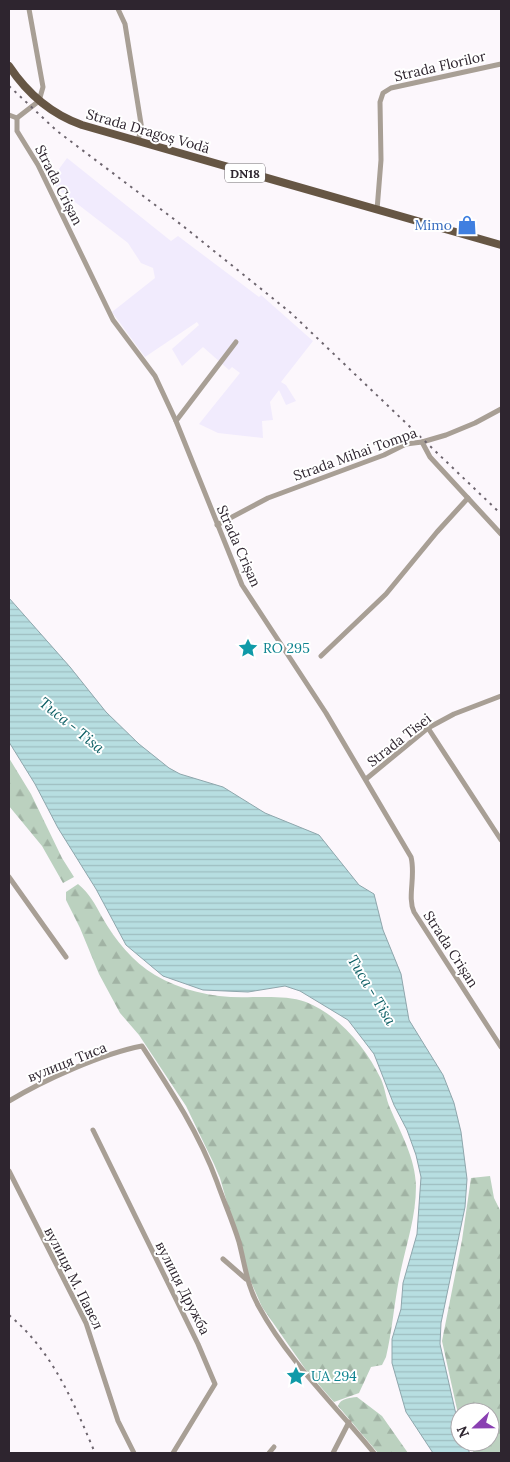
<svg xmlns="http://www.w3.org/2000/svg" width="510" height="1462" font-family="Lora,serif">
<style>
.industrial{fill:#f1ebfd}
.forest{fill:url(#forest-firs)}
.water{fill:url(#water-rules);stroke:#8ea6ac}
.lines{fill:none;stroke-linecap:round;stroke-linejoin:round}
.street{stroke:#a89f95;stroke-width:5}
.primary{stroke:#665644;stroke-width:8}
.rail{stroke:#6d656e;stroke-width:2;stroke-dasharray:2.5 5;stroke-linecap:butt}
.labels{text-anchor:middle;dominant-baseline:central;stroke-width:4;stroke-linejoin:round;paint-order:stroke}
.shield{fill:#fff;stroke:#6d666d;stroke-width:1}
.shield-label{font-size:12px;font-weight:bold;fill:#2e252f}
.street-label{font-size:14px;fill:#2e252f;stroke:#fff}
.shop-label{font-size:14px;fill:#366cbe;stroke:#fff;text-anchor:end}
.culture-label{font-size:14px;fill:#0d838f;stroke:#fff;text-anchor:start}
.water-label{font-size:15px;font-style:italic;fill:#0b5d63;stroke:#fff}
</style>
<defs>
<pattern id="forest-firs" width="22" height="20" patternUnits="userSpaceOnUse" patternTransform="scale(1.25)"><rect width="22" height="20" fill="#bbd1bf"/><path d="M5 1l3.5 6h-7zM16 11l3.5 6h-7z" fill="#a1b3a4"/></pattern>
<pattern id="water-rules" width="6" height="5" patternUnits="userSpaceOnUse" patternTransform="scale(1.25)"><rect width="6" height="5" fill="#b7dee1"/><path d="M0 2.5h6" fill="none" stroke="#9ebec1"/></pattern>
</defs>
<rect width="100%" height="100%" fill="#fcf7fc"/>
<!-- industrial -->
<polygon class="industrial" points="67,158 171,241 178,236 259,297 261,295 313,341 281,382 286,385 296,401 286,405 279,390 270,402 273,420 262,421 263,438 218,433 199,424 240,373 232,367 229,370 203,347 182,366 172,349 199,325 197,322 145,357 112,312 155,278 153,268 141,263 128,243 58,189 51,180"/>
<!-- forest -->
<g class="forest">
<polygon points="9,758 31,794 62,858 74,877 63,883 42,846 9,806"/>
<path d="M78,884C90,894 95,904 102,917C115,940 133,962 155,975C183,992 220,999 253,997C271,997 289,996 306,1002C339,1015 366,1048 381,1079C385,1088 386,1099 390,1108C401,1134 415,1157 416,1186C416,1219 405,1248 399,1279C394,1305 392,1332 386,1357L382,1365L371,1367L359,1393L334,1402L306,1370L262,1307L247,1273L220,1178L214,1164L186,1106L139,1035L120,1013L99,974L80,928L66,900V892Z"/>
<polygon points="490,1176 494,1198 501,1212 501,1453 474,1453 468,1442 490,1442 490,1412 460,1412 460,1423 442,1341 462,1240 471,1178"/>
<path d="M357,1397L382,1416L408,1453H378L338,1406C341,1398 349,1398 357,1397Z"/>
</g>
<!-- water -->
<polygon class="water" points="9,598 70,667 106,712 139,744 169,768 180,774 223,787 265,813 319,835 359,885 374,894 383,930 401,974 409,1020 443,1075 454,1103 461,1132 467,1179 465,1207 441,1323 440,1344 460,1432 460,1442 463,1442 470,1453 433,1453 406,1412 392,1363 392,1339 401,1309 403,1283 417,1234 421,1177 416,1155 407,1130 394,1105 374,1054 348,1020 300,991 285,986 248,992 203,990 163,976 126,945 96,889 58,828 35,784 9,742"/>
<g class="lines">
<!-- street -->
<g class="street">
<path d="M29,9L43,87L39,101L17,118V131L38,165L113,320L155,376L176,421L242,585L326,713L411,857C416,876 407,897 414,912L501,1047"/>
<polyline points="118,9 125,24 142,130 137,141"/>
<polyline points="9,115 17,118"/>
<polyline points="377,210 381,160 380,102 383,93 391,88 501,64"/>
<polyline points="176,421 236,342"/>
<polyline points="422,442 430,457 501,534"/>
<polyline points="217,525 268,498 384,455 406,444 422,442 446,435 475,423 501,409"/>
<polyline points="321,656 386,594 437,532 468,498"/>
<polyline points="428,728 501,840"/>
<polyline points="366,779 428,728 454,714 501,696"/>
<polyline points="9,877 66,957"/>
<path d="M9,1101C44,1080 101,1054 142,1046C170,1089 199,1133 217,1182C224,1202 233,1222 239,1242C245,1265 247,1286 259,1307C289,1362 335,1405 374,1453"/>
<polyline points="93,1130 198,1344 215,1384 173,1453"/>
<polyline points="9,1171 86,1323 118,1421 134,1453"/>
<polyline points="223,1259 246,1279"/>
<polyline points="269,1453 274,1447"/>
<polyline points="333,1453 349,1422"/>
</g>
<!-- primary -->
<path class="primary" d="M9,66C27,93 51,114 82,125L501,245"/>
<!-- rail -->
<g class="rail">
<polyline points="9,86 57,131 183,226 291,313 501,514"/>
<path d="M9,1315C53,1352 73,1401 95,1453"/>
</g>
</g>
<!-- icons -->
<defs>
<symbol id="shop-bare" viewBox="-9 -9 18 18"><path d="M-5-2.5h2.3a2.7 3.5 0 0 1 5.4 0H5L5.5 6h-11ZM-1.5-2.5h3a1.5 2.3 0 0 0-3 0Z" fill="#3f7fe0" stroke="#fff" stroke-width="2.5" paint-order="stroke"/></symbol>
<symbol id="sight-bare" viewBox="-9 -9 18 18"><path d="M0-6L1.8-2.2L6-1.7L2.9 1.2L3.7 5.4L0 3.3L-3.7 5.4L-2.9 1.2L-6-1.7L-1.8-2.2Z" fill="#0f9aa8" stroke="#fff" stroke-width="2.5" paint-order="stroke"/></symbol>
</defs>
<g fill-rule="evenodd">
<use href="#shop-bare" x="453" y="211" width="28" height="28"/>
<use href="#sight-bare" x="234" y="634" width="28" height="28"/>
<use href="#sight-bare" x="282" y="1362" width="28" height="28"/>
</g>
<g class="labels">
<!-- shield labels -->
<rect class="shield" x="225" y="163.5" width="40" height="19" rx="4"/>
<g class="shield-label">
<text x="245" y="173">DN18</text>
</g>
<!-- street labels -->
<g class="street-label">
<text transform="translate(440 66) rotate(-13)">Strada Florilor</text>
<text transform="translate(148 131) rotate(16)">Strada Dragoș Vodă</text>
<text transform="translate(59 185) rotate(63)">Strada Crișan</text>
<text transform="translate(355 454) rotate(-20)">Strada Mihai Tompa</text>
<text transform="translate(239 546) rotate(66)">Strada Crișan</text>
<text transform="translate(399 740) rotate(-38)">Strada Tisei</text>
<text transform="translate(451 949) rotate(57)">Strada Crișan</text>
<text transform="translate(67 1062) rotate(-22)">вулиця Тиса</text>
<text transform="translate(74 1278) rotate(63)">вулиця М. Павел</text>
<text transform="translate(183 1288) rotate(63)">вулиця Дружба</text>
</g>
<!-- shop labels -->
<g class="shop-label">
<text x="452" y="225">Mimo</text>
</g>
<!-- culture labels -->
<g class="culture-label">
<text x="263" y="648">RO 295</text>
<text x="311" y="1376">UA 294</text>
</g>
<!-- water labels -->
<g class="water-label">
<text transform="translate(72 725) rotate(39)">Тиса - Tisa</text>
<text transform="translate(372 990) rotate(59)">Тиса - Tisa</text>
</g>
</g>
<!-- border -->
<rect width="510" height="1462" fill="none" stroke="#2e252f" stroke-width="20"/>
<!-- north arrow -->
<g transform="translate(475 1427) rotate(248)"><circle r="24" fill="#ffffff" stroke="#aba8ac"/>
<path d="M0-4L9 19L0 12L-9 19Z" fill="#8a40b2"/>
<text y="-8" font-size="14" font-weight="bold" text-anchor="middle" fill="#2e252f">N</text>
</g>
</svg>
